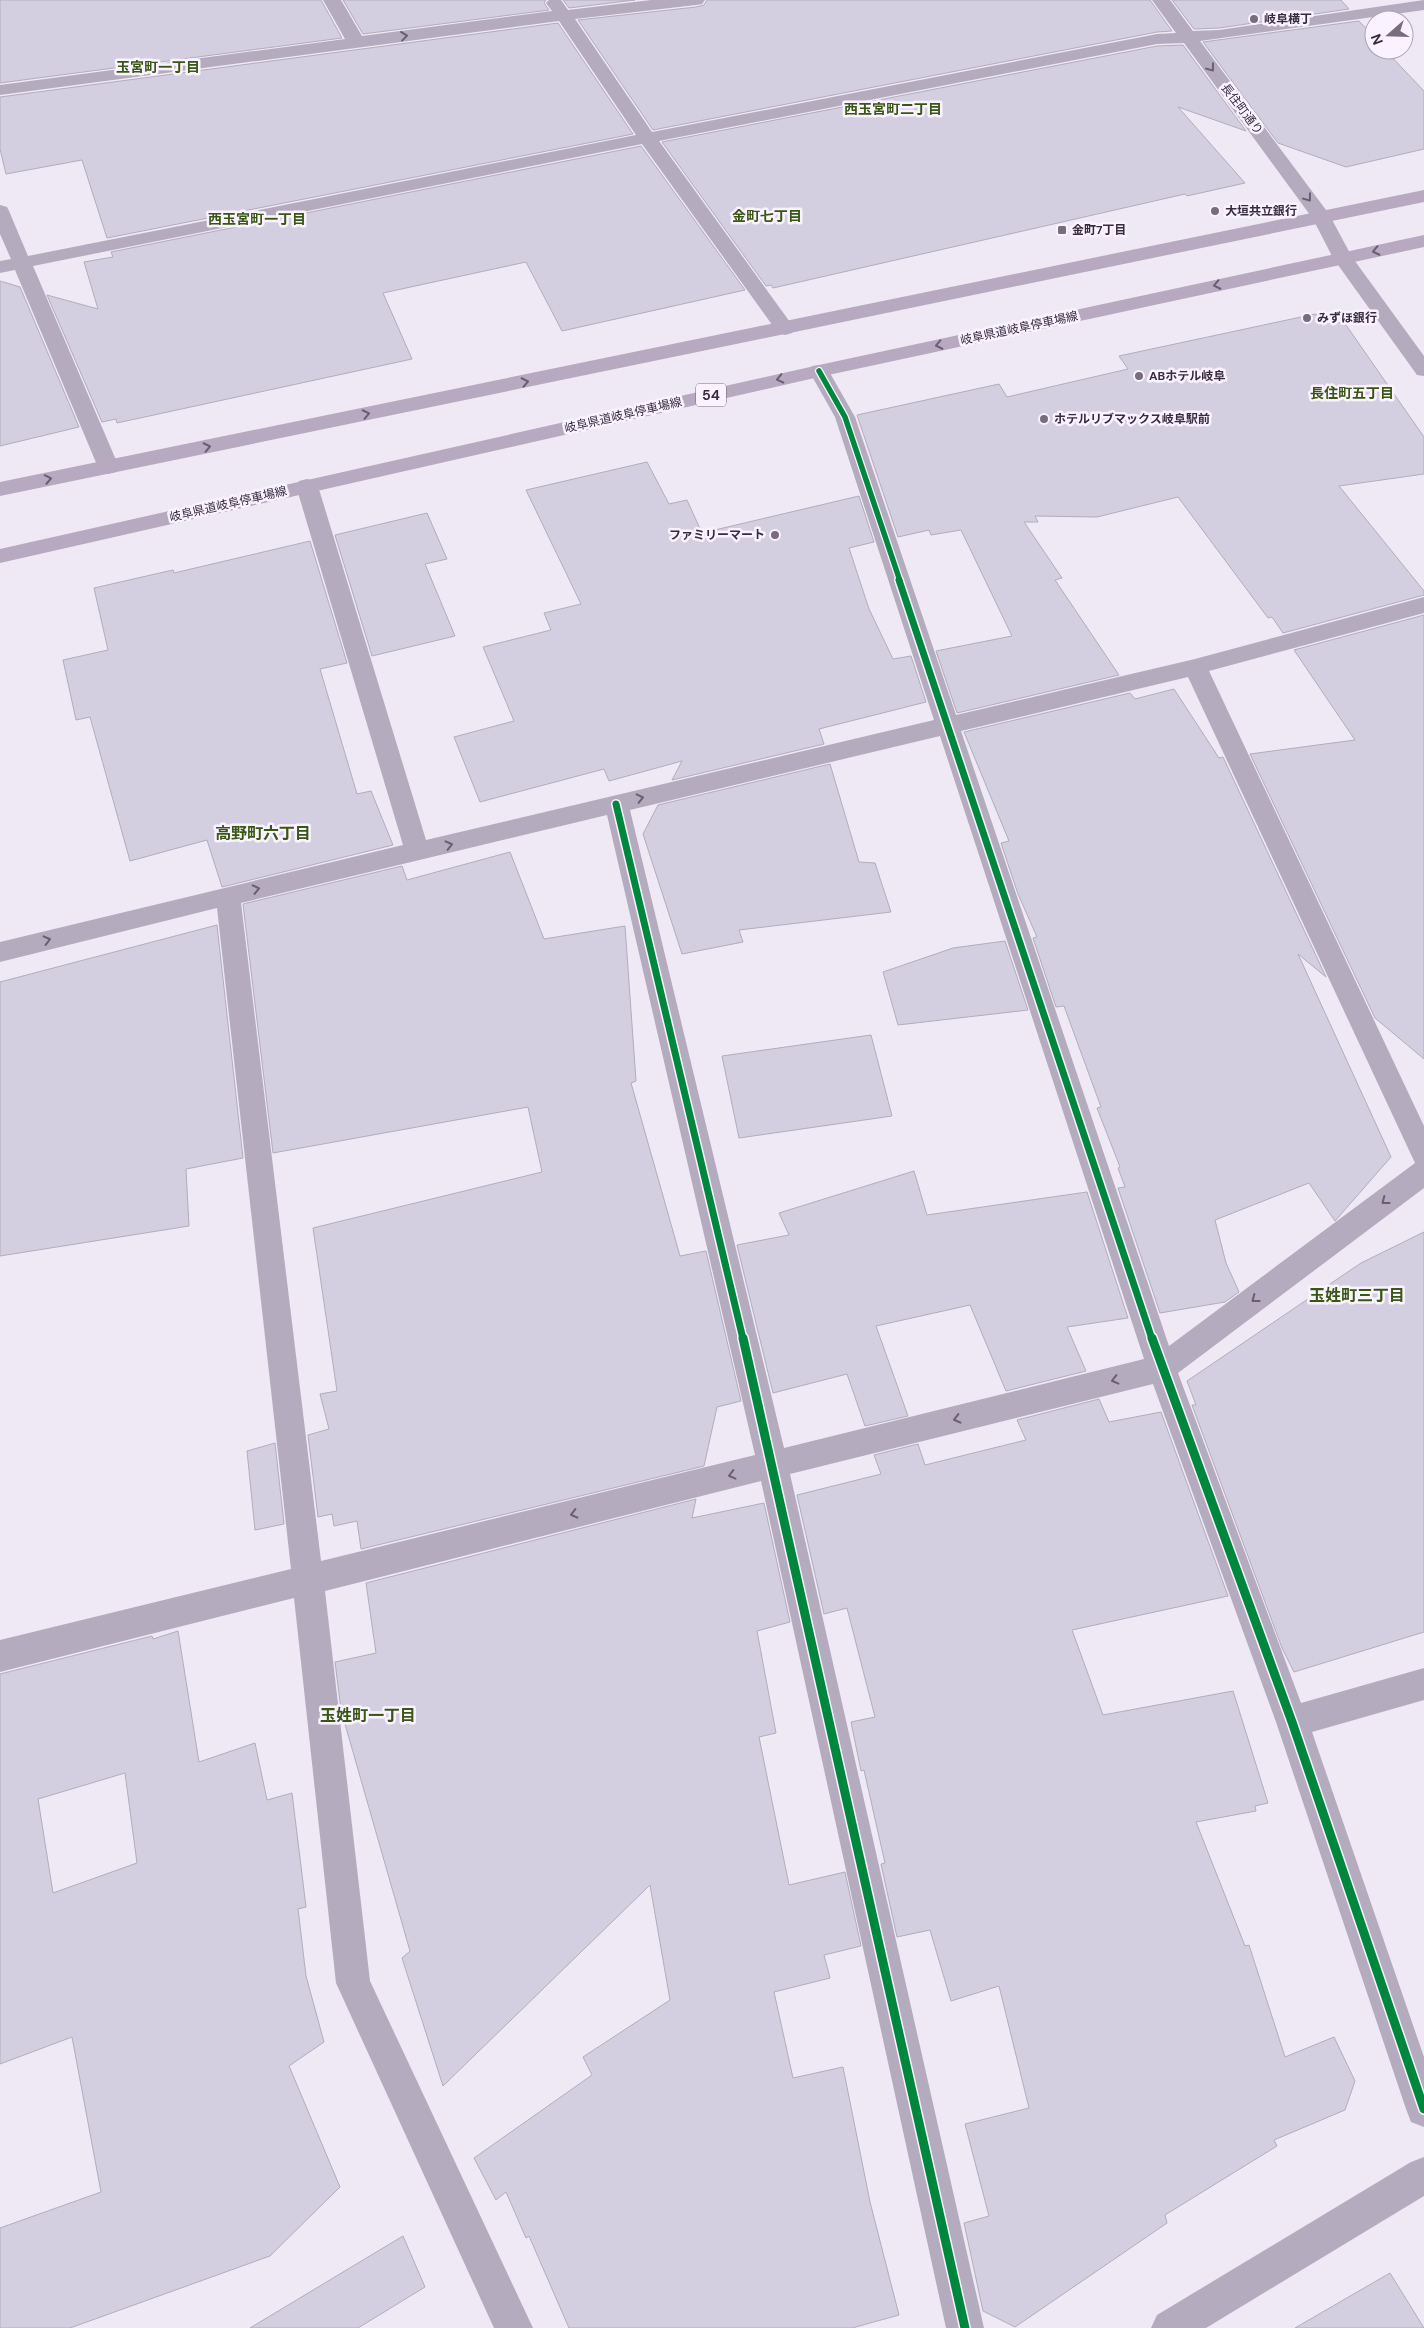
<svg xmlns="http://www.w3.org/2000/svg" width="1424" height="2328" font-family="'DM Sans','Noto Sans JP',sans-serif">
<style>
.building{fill:#d4cfe0;stroke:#b1adbc;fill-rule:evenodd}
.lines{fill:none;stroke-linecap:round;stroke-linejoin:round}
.minor{fill:#b5abbe;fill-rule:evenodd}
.major{fill:#b7a9bf;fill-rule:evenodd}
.cycleway-far2-casing{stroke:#faf3ff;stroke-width:8}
.cycleway-far1-casing{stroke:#faf3ff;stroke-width:10}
.cycleway-casing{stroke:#faf3ff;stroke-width:12}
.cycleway-far2{stroke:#00873e;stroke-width:5.5}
.cycleway-far1{stroke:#00873e;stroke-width:7}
.cycleway{stroke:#00873e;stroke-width:9}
.oneway{stroke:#695e72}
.oneway2{stroke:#6a5d73}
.poi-dot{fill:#776d7f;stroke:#faf3ff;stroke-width:2}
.labels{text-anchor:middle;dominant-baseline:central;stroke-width:5;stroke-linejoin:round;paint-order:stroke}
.far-poi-label{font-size:12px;font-weight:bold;fill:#372b40;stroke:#faf3ff;text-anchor:start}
.far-street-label{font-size:12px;fill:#372b40;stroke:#faf3ff}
.far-neighbourhood-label{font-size:14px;font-weight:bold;fill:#395714;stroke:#faf3ff}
.shield{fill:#faf3ff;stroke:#726779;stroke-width:1}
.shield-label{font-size:14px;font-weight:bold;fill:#372b40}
.neighbourhood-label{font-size:16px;font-weight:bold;fill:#395714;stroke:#faf3ff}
</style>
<rect width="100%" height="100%" fill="#efe8f5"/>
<!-- building -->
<g class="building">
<polygon points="0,0 321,0 342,38 0,83"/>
<polygon points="343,0 546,0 544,3 549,10 363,34"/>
<polygon points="563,0 635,0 569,8"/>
<polygon points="707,0 1150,0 1172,31 1157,32 653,130 578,20 696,7 704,5"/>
<polygon points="1172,0 1341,0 1349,9 1219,28 1194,29"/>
<polygon points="1359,21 1374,37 1374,50 1385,50 1424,91 1424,149 1346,167 1278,143 1203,42"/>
<polygon points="558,23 633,134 107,238 82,160 6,174 0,149 0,97"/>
<polygon points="1183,45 1246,131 1178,107 1245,183 1187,196 1185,194 773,288 771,285 766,286 662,142 1157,46"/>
<polygon points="641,146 745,290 562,331 526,262 383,293 412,359 117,423 116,419 102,422 47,295 98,309 84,262 113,257 111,252"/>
<polygon points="0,281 20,287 79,427 0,446"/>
<polygon points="1315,314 1346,325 1424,437 1424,474 1339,486 1424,591 1424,595 1283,633 1272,617 1268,618 1178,497 1097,517 1035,516 1038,522 1024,522 1062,578 1055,580 1119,675 957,713 936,651 1012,636 961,530 931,535 929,530 898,537 857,415 999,384 1007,397 1128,369 1119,356"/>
<polygon points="647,462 669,504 687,500 702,533 859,496 874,542 849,548 869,609 893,659 911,656 926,702 819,729 824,744 672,780 682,761 609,781 604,769 480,802 454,737 514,721 483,647 551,630 544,613 581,604 526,490"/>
<polygon points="427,513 447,559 425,564 455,636 372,656 335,535"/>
<polygon points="310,541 347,663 320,669 357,794 371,791 393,845 222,887 207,840 130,861 90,717 76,720 63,660 108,650 94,588 173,570 174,573"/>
<polygon points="1424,615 1424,1059 1375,1018 1250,754 1355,740 1294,650"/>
<polygon points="1174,689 1219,758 1223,757 1326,977 1298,954 1391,1157 1335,1221 1309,1183 1215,1220 1226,1263 1239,1292 1225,1302 1160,1313 1118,1188 1125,1187 1118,1168 1120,1167 1097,1108 1101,1107 1064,1006 1056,1007 1033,938 1037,937 1018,894 1001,843 1009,841 964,732 1130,693 1135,699"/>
<polygon points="830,764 859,862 875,863 891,912 739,930 743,942 682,954 643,834 658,805"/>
<polygon points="510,852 544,939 625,926 636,1081 631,1083 680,1256 706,1251 741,1401 717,1407 704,1466 361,1549 357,1521 334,1526 332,1514 318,1517 308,1435 329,1429 320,1394 337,1391 313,1228 542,1172 528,1107 273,1153 243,904 402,866 407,880"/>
<polygon points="217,925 243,1158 186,1169 189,1226 0,1256 0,982"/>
<polygon points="1005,941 1028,1010 898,1025 883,972 953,948"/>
<polygon points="871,1035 892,1116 739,1138 722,1056"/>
<polygon points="914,1171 927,1215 1087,1192 1128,1318 1067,1327 1086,1371 1006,1391 970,1305 876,1326 908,1416 865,1426 847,1374 773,1393 737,1245 789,1235 779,1213"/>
<polygon points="1424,1232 1424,1632 1294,1672 1282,1648 1192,1405 1196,1405 1187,1381 1361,1263"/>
<polygon points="1099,1399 1109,1422 1161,1412 1228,1596 1072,1630 1103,1715 1233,1691 1268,1803 1255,1806 1256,1811 1196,1822 1245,1946 1249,1945 1285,2057 1334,2037 1355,2081 1345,2110 1274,2140 1277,2146 1165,2215 1167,2223 1015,2327 983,2311 964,2223 989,2216 965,2124 1029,2108 999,1986 951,2001 930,1930 897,1937 881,1864 885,1863 864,1770 861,1771 851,1722 875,1717 847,1608 824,1614 797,1495 881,1474 874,1455 918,1444 925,1465 1026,1440 1017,1420"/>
<polygon points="275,1443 284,1524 255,1530 247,1451"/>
<polygon points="696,1499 692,1518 764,1503 790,1622 757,1631 776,1733 759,1737 789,1885 845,1872 861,1946 824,1955 830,1978 774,1992 793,2078 843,2067 870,2202 899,2315 852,2328 569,2328 529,2236 526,2238 506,2192 496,2200 474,2158 592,2075 583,2057 670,2000 650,1885 443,2086 402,1958 410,1951 341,1710 335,1662 376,1653 366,1583"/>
<path d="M178,1631L199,1762L255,1743L267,1800L292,1793L306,1907L298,1909L306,1976L324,2042L289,2066L340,2187L270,2256L70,2328H0V2228L101,2192L72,2037L0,2064V1674L152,1636L153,1639ZM125,1773L137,1863L53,1893L38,1799Z"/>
<polygon points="403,2236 425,2287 358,2328 250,2328"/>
<polygon points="1390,2273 1424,2328 1295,2328"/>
</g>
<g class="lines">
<!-- minor -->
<g class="minor">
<polygon points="323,0 341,0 362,36 552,11 546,3 549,0 561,0 568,10 651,0 705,0 702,4 696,5 575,19 652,132 1157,34 1176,33 1152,0 1170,0 1193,31 1219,30 1424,0 1424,10 1200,41 1329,214 1352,257 1424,356 1424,376 1417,375 1333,258 1313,219 1184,43 1157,44 659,141 795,329 792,333 785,335 778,333 642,144 33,266 119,467 116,472 108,474 100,472 15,270 0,273 0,261 11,259 0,234 0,205 7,207 9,211 28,256 636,135 559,21 0,95 0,85 345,39"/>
<path d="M819,365L826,366L855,417L956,715L1195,659L1424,597V613L1209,671L1424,1126V1188L1178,1373L1301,1703L1424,1668V1700L1312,1732L1424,2057V2127L1411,2122L1406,2109L1276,1722L1153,1384L790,1474L984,2328H946L761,1481L325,1591L370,1981L533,2328H494L336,1983L294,1598L0,1672V1640L291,1569L217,908L0,962V942L403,845L296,486L299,481L307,479L315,481L318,486L426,840L934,720L835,417L809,371L812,366ZM1188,677L1415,1163L1169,1346L961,731ZM940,736L1144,1359L784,1448L630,810ZM607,815L755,1455L321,1561L241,903Z"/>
<polygon points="1424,2157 1424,2196 1206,2328 1151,2328 1157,2315 1411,2162"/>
</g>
<!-- major -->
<g class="major">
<polygon points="1424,190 1424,202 0,496 0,482"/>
<polygon points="1424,235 1424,247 819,377 0,563 0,549 819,365"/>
</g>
<defs>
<polyline id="cycleway-far2" points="819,371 845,417 900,581"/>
<g id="cycleway-far1">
<polyline points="899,580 1152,1339"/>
<polyline points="616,804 743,1339"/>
</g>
<g id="cycleway">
<polyline points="743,1338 965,2328"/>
<polyline points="1152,1338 1292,1722 1424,2109"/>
</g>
</defs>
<!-- cycleway-far2 casing -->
<use href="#cycleway-far2" class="cycleway-far2-casing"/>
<!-- cycleway-far1 casing -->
<use href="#cycleway-far1" class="cycleway-far1-casing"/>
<!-- cycleway casing -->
<use href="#cycleway" class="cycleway-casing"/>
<!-- cycleway-far2 -->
<use href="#cycleway-far2" class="cycleway-far2"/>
<!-- cycleway-far1 -->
<use href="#cycleway-far1" class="cycleway-far1"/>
<!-- cycleway -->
<use href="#cycleway" class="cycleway"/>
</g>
<!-- one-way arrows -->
<defs><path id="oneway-chevron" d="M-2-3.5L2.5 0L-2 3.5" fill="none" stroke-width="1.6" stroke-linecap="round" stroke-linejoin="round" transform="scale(1.25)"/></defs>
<g class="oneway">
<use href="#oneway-chevron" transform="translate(404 36) rotate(-7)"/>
<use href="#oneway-chevron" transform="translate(1211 68) rotate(53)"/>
<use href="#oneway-chevron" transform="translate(1308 198) rotate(53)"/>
<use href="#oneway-chevron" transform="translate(640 798) rotate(-13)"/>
<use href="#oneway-chevron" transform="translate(449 845) rotate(-14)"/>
<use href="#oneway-chevron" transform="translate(256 889) rotate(-13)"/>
<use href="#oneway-chevron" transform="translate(47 940) rotate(-14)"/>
<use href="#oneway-chevron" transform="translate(1385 1201) rotate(143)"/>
<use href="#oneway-chevron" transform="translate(1255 1299) rotate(143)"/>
<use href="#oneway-chevron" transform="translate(1115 1380) rotate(166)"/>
<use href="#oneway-chevron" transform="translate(957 1419) rotate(166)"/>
<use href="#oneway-chevron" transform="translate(732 1475) rotate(166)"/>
<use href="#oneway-chevron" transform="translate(574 1514) rotate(166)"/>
</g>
<g class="oneway2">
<use href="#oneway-chevron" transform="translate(1376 251) rotate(168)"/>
<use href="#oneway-chevron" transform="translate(1217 285) rotate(168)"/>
<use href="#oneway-chevron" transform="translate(939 345) rotate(168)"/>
<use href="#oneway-chevron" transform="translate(780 379) rotate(167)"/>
<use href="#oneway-chevron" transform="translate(525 382) rotate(-12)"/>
<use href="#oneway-chevron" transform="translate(366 414) rotate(-12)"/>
<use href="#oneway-chevron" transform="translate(207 447) rotate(-12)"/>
<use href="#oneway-chevron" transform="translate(48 479) rotate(-11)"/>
</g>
<!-- markers -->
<g class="poi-dot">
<circle cx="1254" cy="19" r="5"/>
<circle cx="1215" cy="211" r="5"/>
<rect x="1057" y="225" width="10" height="10" rx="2.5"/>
<circle cx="1307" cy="318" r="5"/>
<circle cx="1139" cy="376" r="5"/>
<circle cx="1044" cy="419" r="5"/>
<circle cx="775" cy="535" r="5"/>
</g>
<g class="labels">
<!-- far-poi labels -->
<g class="far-poi-label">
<text x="1264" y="19">岐阜横丁</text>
<text x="1225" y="211">大垣共立銀行</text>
<text x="1072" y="230">金町7丁目</text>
<text x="1317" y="318">みずほ銀行</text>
<text x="1149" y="376">ABホテル岐阜</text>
<text x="1054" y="419">ホテルリブマックス岐阜駅前</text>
<text x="765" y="535" text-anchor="end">ファミリーマート</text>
</g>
<!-- far-street labels -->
<g class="far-street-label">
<text transform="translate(1242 109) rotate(53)">長住町通り</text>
<text transform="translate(1019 328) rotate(-12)">岐阜県道岐阜停車場線</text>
<text transform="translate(623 415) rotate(-13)">岐阜県道岐阜停車場線</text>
<text transform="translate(228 504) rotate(-13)">岐阜県道岐阜停車場線</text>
</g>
<!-- far-neighbourhood labels -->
<g class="far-neighbourhood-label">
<text x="158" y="67">玉宮町一丁目</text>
<text x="893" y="109">西玉宮町二丁目</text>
<text x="767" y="216">金町七丁目</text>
<text x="257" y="219">西玉宮町一丁目</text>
<text x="1352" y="393">長住町五丁目</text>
</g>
<!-- shield labels -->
<rect class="shield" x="696" y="383.5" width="30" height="23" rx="4"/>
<g class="shield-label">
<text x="711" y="395">54</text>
</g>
<!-- neighbourhood labels -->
<g class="neighbourhood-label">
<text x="263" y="833">高野町六丁目</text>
<text x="1357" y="1295">玉姓町三丁目</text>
<text x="368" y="1715">玉姓町一丁目</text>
</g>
</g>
<!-- north arrow -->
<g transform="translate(1389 35) rotate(250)"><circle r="24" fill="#faf3ff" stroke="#aca3b3"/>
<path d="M0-4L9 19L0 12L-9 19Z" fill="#776d7f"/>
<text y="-8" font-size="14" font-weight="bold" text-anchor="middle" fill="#372b40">N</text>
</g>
</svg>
